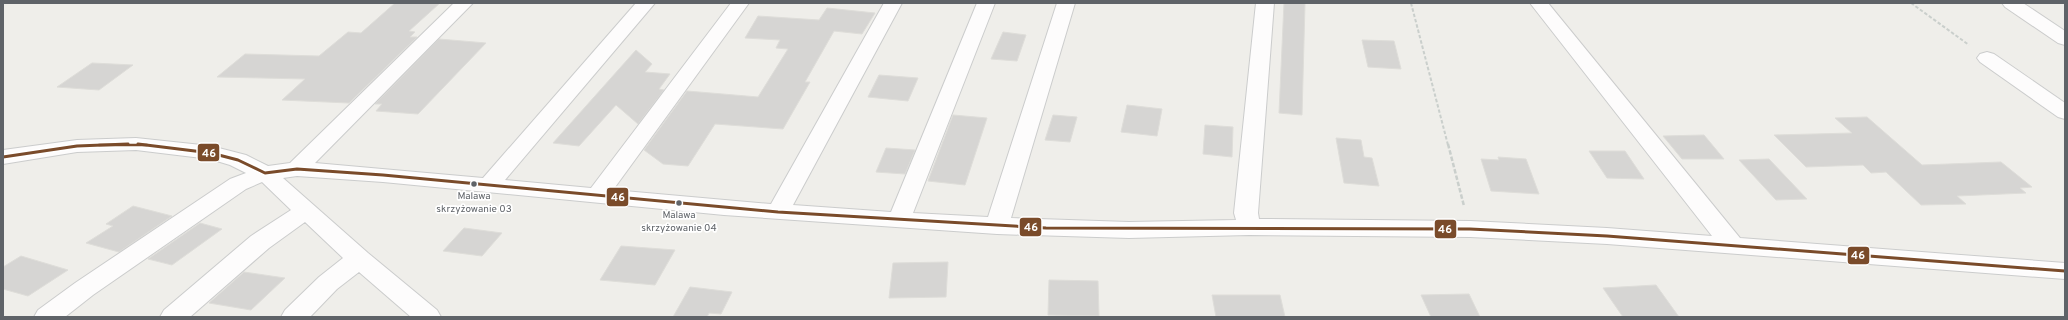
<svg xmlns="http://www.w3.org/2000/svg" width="2068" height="320" font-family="Overpass,sans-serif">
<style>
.building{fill:#d6d5d3;stroke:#deddd9}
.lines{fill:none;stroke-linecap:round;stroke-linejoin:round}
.minor-casing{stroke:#cbcccc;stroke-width:2}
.path-far1{stroke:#cacfcc;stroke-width:2;stroke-dasharray:3.5 2;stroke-linecap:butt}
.path{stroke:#cacfcc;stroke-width:2.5;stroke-dasharray:4.5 2;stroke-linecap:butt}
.minor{fill:#fdfcfc;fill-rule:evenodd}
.bus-1-far1-casing{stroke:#fff;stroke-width:5}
.bus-1-casing{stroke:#fff;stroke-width:6}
.bus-1-far1{stroke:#7a4b2a;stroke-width:2.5}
.bus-1{stroke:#7a4b2a;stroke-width:3}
.bus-dot{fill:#5f6368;stroke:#fff;stroke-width:1.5}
.labels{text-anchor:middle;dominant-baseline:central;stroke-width:3.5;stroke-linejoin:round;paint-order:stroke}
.bus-label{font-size:10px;fill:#5f6368;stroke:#fff}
.line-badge{stroke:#fff;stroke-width:1.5}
.badge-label{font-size:11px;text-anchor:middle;font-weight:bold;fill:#fff}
</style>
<rect width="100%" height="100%" fill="#efeeea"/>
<!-- building -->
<g class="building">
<polygon points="395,3 440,3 409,31 415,32 410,37 417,37 349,103 282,100 305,79 217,77 245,54 319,56 348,32 361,33"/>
<polygon points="1284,3 1305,3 1302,115 1279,113"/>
<polygon points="827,8 875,13 862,34 834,31 805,82 810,82 783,129 715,124 688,166 663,164 644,150 687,91 758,97 788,49 776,48 780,40 745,38 758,16 819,20"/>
<polygon points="1003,32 1026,35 1017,61 991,59"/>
<polygon points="439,39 486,43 418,114 376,111 382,104 375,104"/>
<polygon points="1362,40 1394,41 1401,69 1368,67"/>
<polygon points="636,50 652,64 645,72 670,74 659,89 664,90 638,124 616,105 579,146 553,143"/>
<polygon points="92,63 133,65 99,90 57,87"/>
<polygon points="879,75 918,78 908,101 868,97"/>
<polygon points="1127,105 1162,109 1157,136 1121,132"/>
<polygon points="953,115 987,118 965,185 928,181"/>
<polygon points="1053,115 1077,117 1070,142 1045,140"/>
<polygon points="1867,117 1922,165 2001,162 2032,187 2020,188 2026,193 1957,196 1966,204 1921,205 1886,172 1871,173 1863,165 1806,167 1774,135 1852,133 1835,118"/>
<polygon points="1205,125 1233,127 1232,157 1203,154"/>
<polygon points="1704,135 1724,159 1682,159 1663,136"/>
<polygon points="1336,138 1361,140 1364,157 1372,158 1379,186 1344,183"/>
<polygon points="886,148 915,150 905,174 876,172"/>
<polygon points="1589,151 1625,151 1644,179 1607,178"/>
<polygon points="1498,157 1526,159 1539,194 1491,191 1481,159 1499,160"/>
<polygon points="1769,159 1807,199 1776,200 1739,160"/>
<polygon points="133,206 172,216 119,252 86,243 113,226 106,224"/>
<polygon points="200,223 222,229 172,265 148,259"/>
<polygon points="464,228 502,233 482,256 443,251"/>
<polygon points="621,246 675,250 655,285 600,280"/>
<polygon points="21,256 68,270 28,296 3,289 3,267"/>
<polygon points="948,262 946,297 889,298 893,263"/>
<polygon points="244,272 285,278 251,310 209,303"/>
<polygon points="1049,280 1098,281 1099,316 1048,315"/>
<polygon points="1656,285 1679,317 1623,317 1603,288"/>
<polygon points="690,287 732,292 721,314 709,313 707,317 673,317"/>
<polygon points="1469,294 1480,317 1431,317 1421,295"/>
<polygon points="1212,295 1280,295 1285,317 1216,317"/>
</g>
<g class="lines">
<defs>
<g id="minor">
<polygon points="454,3 473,3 315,163 483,178 636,3 655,3 505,180 591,188 731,3 749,3 613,190 771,204 884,3 902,3 793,205 891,212 977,3 995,3 913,213 988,217 1057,3 1075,3 1011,218 1129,222 1236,220 1234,213 1256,3 1274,3 1258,213 1259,219 1470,221 1607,228 1712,236 1530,3 1548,3 1740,238 2065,263 2065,279 1607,244 1470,237 1249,235 1129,238 997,234 724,215 383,182 297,176 283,178 368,253 437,310 441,317 411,317 359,272 337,289 310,317 281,317 285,310 319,277 343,258 305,222 269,248 190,317 160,317 164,310 251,236 291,210 262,182 246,189 93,295 65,317 34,317 38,310 75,283 230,179 246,173 230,165 210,159 136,150 77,152 3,164 3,150 77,140 136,138 211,146 246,155 268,166 290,163"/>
<polygon points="2002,3 2023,3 2065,31 2065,45 2058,43 2005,7"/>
<polygon points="1987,52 1994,54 2065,103 2065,119 2058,117 1980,62 1977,58 1980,54"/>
</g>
</defs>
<!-- minor casing -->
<use href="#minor" class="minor-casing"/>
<!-- path-far1 -->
<g class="path-far1">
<polyline points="1411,3 1448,145"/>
<polyline points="1911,3 1969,45"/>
</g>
<!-- path -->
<polyline class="path" points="1448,144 1464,206"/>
<!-- minor -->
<use href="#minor" class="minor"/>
<defs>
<polyline id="bus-1-far1" points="99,145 147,145"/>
<g id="bus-1">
<polyline points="138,144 211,153 238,160 265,173 297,169 383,175 778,212 1046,228 1470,229 1607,236 2065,271"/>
<polyline points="3,157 77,146 128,144"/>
</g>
</defs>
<!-- bus-1-far1 casing -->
<use href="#bus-1-far1" class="bus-1-far1-casing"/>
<!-- bus-1 casing -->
<use href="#bus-1" class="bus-1-casing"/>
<!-- bus-1-far1 -->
<use href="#bus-1-far1" class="bus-1-far1"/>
<!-- bus-1 -->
<use href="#bus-1" class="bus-1"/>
</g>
<!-- markers -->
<g class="bus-dot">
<circle cx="474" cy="184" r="3.5"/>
<circle cx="679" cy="203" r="3.5"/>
</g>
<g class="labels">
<!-- bus labels -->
<g class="bus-label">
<text x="474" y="196">Malawa<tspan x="474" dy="13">skrzyżowanie 03</tspan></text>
<text x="679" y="215">Malawa<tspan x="679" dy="13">skrzyżowanie 04</tspan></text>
</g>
</g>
<g class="line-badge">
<rect x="197" y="143" width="23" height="19" rx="4" fill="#7a4b2a"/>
<rect x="606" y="187" width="23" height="20" rx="4" fill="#7a4b2a"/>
<rect x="1019" y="217" width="23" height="20" rx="4" fill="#7a4b2a"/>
<rect x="1434" y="219" width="23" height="20" rx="4" fill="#7a4b2a"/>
<rect x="1847" y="246" width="23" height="19" rx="4" fill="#7a4b2a"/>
</g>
<g class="badge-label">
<text x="209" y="157">46</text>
<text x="618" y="201">46</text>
<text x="1031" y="231">46</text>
<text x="1445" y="233">46</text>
<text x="1858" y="259">46</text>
</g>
<!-- border -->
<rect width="2068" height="320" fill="none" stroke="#5f6368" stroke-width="8"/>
</svg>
